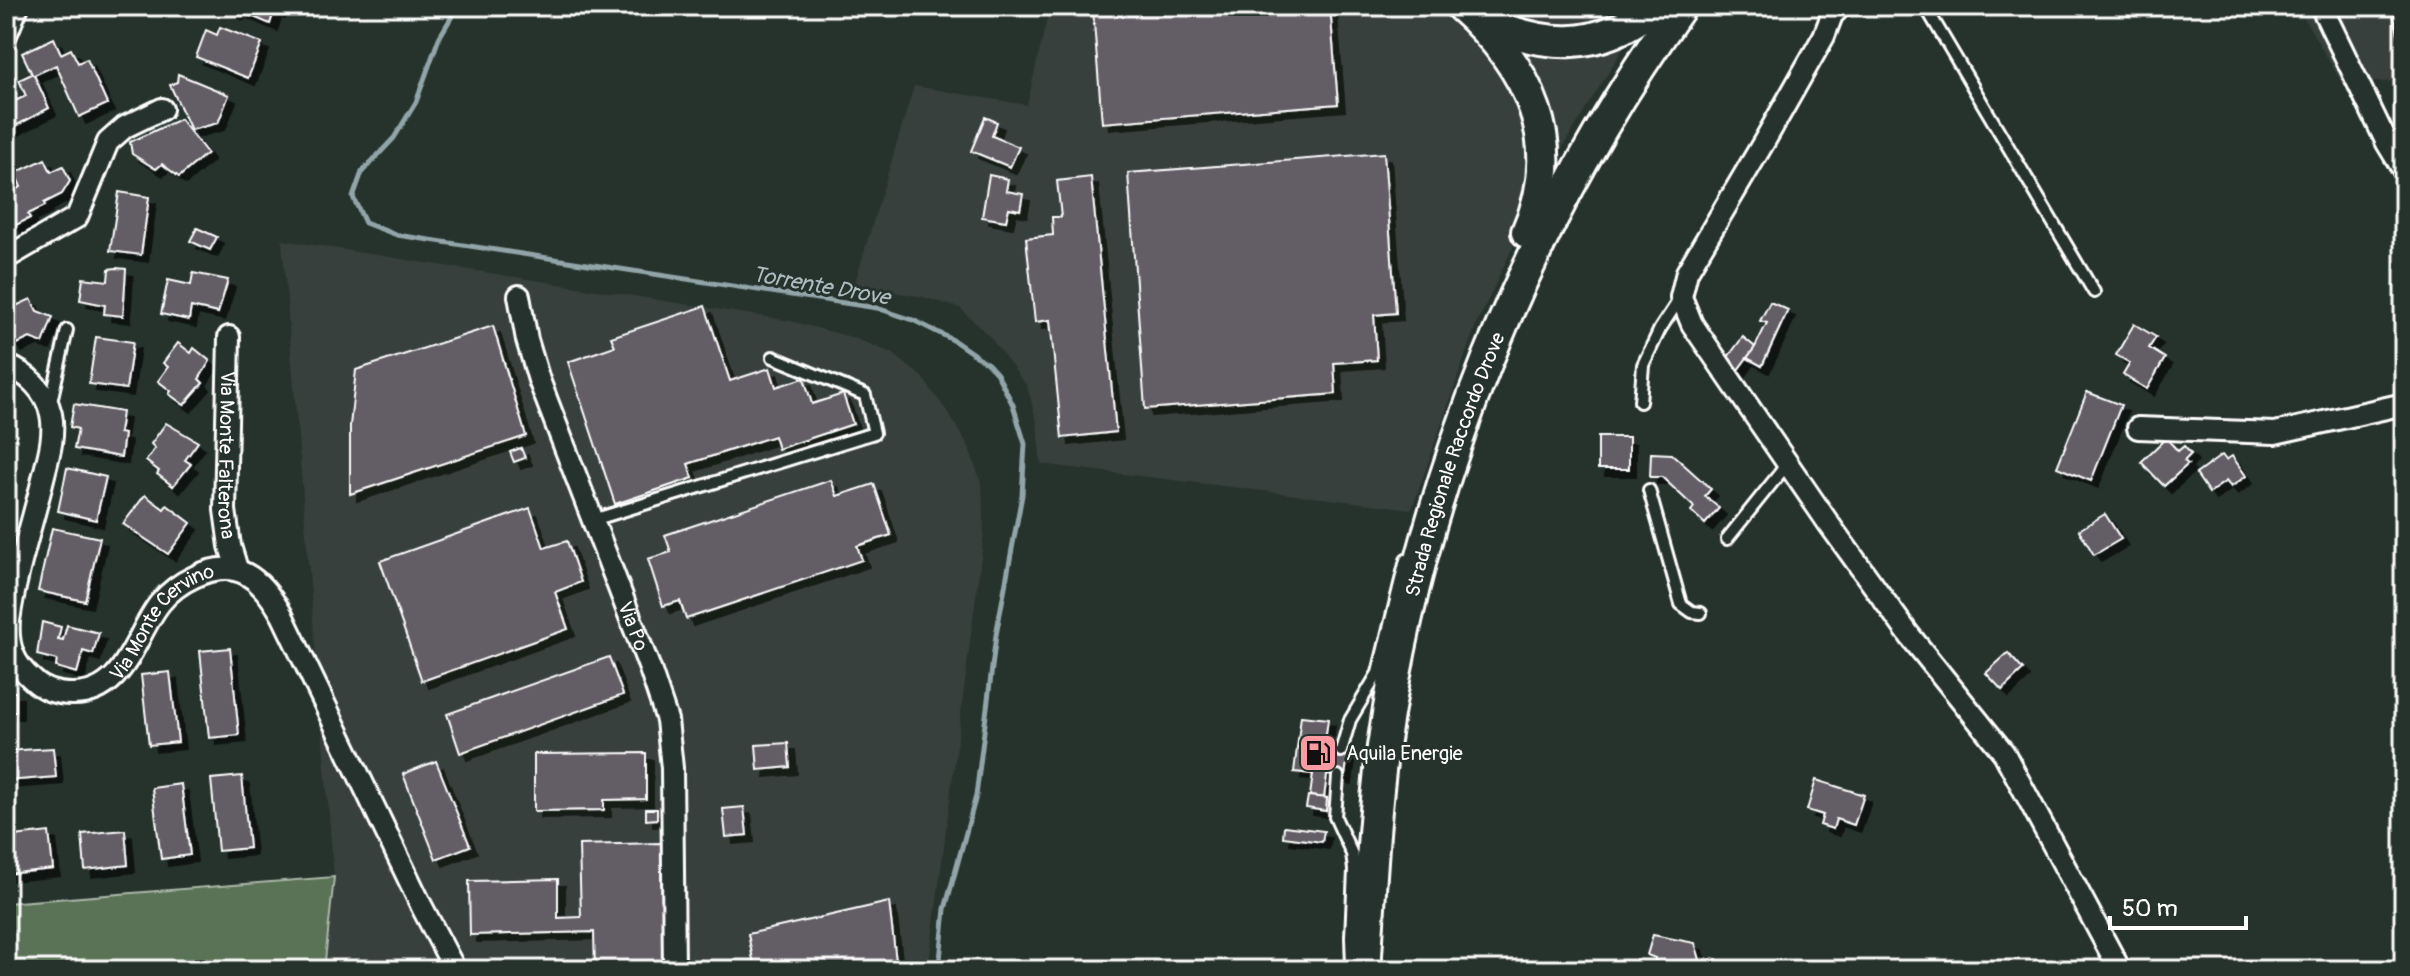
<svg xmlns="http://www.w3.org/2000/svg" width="2410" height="976" font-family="Pangolin,sans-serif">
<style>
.built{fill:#38403e}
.green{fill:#5a7257;stroke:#acb8ab;stroke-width:2}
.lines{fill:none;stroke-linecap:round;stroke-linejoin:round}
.stream{stroke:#92a5a9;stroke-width:5}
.building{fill:#635d66;stroke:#fff;stroke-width:2;filter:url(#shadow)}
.lane-casing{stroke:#fff;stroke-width:16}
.street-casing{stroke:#fff;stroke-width:26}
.primary-casing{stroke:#fff;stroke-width:36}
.lane{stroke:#26332d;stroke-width:10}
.street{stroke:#26332d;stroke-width:20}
.primary{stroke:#26332d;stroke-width:30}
.labels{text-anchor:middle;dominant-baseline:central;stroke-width:6;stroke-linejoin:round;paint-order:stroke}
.street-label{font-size:20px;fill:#fff;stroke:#26332d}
.poi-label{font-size:20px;fill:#fff;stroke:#26332d;text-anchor:start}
.water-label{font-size:22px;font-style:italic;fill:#adbcbf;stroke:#26332d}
</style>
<defs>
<filter id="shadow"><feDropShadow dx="7" dy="7" stdDeviation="0" flood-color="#0009"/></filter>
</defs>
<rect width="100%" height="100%" fill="#26332d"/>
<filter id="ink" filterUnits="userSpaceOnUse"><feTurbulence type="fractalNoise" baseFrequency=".0125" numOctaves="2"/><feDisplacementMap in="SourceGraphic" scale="16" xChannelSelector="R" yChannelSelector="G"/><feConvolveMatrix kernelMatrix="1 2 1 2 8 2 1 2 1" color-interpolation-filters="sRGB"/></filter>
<g filter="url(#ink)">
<!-- built -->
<g class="built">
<polygon points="1050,6 1649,6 1554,161 1517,238 1475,327 1412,509 1041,464 1037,422 1027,386 990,337 960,308 919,296 854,286 914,86 1027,105"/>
<polygon points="2297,6 2404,6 2404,81 2342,83"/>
<polygon points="282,240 790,321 851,337 892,353 922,377 946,410 968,445 982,485 984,533 928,970 324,970 334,877"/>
</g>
<!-- green -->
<polygon class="green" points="334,877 324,970 6,970 6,903"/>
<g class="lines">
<!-- stream -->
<polyline class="stream" points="458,6 439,38 416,102 394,138 362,172 353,197 365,223 397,235 877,308 913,320 953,340 988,364 997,374 1013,405 1025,444 1022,495 996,635 976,796 945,909 939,970"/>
</g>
<!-- building -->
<g class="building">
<polygon points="225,6 280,6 278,12 274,11 270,24 238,10 237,13 224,8"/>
<polygon points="1139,6 1330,6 1338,104 1102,123 1093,10"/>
<polygon points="2391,6 2404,6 2404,58"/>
<polygon points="220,27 262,43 248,78 196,57 206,30 217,35"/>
<polygon points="54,38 61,54 71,49 78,63 87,59 107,104 79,117 56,65 34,75 49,108 10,129 6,121 6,105 26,96 19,80 32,74 22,53"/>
<polygon points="178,74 229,95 218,123 191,130 170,85 177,82"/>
<polygon points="985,117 997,122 992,136 1019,147 1010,167 971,151"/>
<polygon points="180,119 207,153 179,177 162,164 156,169 132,154 130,142"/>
<polygon points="1384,153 1396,313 1374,315 1377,360 1334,363 1336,394 1145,409 1128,173"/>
<polygon points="45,159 51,172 63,166 70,181 62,194 44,203 45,206 28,214 30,218 14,226 6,209 6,194 21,187 15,173"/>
<polygon points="989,175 1008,179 1006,191 1023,194 1020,210 1009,208 1006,221 982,217"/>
<polygon points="1091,177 1116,432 1062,438 1050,320 1035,322 1026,238 1053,235 1052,217 1061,217 1057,181"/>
<polygon points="119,192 149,197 141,255 110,251"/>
<polygon points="197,228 217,237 210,250 190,241"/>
<polygon points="116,268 126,269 123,316 104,314 105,305 80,300 83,278 108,281 109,269"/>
<polygon points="193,273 228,280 218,313 191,307 189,320 161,314 168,280 191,285"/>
<polygon points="31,299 37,311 53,317 43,343 30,338 15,345 6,330 6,302 16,306"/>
<polygon points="1770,302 1788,310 1762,366 1747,358 1755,347 1767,323 1760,321"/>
<polygon points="705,306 730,381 770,368 776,387 804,378 812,404 843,394 853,424 778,449 774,436 688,464 693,478 615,504 568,362 615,346 611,337"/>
<polygon points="2134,324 2156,337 2149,348 2165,358 2147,389 2123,375 2130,363 2116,355"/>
<polygon points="493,326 526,436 350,494 350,426 356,370"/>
<polygon points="96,337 133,342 126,389 89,384"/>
<polygon points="1743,337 1755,347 1737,371 1725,361"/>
<polygon points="178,343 191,353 194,348 210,361 199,379 203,383 184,405 169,394 171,391 158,381 168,367 163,363"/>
<polygon points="2087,392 2121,405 2091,481 2057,467"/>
<polygon points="74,404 122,412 119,433 124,434 121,457 74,449 78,429 70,427"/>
<polygon points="166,423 198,442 185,460 191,464 173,486 157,474 159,471 146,461 155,448 151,444"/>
<rect x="1598" y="437" width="31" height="32"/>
<polygon points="2166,438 2178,451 2184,446 2191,454 2184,461 2188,464 2164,486 2141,462"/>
<polygon points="521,448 525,458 514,462 510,452"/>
<polygon points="1651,453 1672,454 1711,489 1705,496 1719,508 1705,524 1691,511 1694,507 1662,477 1650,477"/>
<polygon points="2222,455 2226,460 2232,456 2246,476 2231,487 2226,481 2209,493 2196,474"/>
<polygon points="67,468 106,477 96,520 58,511"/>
<polygon points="831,480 837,496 874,484 891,535 857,546 862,560 686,619 680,601 663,606 648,559 671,552 665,535"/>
<polygon points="145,495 164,509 167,505 191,523 168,554 123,524"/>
<polygon points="530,508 544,548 567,541 581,582 555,592 568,629 422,681 380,561"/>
<polygon points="2105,514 2121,539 2094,555 2079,530"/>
<polygon points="52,528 100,538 85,601 38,591"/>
<polygon points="42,622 61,627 58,639 63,640 67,625 99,633 93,654 83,651 77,673 56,667 57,660 37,655"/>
<polygon points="230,648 239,735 209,738 200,651"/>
<polygon points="2008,653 2023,670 2002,690 1986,673"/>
<polygon points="609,657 623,695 460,753 447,714"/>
<polygon points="170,672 178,742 149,745 141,675"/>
<polygon points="6,682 7,692 16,692 16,712 6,712"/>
<polygon points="1301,716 1328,719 1324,749 1348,752 1345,777 1327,775 1324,798 1310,796 1313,774 1294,772"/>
<polygon points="788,743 790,767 758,770 756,745"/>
<polygon points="53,748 56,777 6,781 6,751"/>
<polygon points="646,753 646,799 604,800 604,810 534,811 534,754"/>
<polygon points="436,761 470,846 436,859 403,774"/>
<polygon points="242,776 249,848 218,851 211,779"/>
<polygon points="1816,780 1864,795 1854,825 1836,819 1833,829 1820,825 1823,815 1807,810"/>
<polygon points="181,784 190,855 161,859 152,788"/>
<polygon points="1308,796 1327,798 1326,811 1306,808"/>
<polygon points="744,807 747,835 726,837 723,809"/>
<polygon points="646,809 657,809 657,819 646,820"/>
<polygon points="1284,826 1324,831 1322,842 1283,837"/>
<polygon points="125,830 128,865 85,870 82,834"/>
<polygon points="49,832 53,869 6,874 6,837"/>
<polygon points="661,843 663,970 595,970 594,932 470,935 469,881 558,879 558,918 581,917 579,845"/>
<polygon points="889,902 897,970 755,970 748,934"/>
<polygon points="1653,935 1695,943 1703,970 1656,970 1655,958 1647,955"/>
</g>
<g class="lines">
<defs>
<g id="lane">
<polyline points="1925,6 2094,292"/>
<polyline points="51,402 67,330"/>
<polyline points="1640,402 1643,365 1660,329 1681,297"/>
<polyline points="1649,490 1681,604 1692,612 1701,613"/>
<polyline points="593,520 874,433 865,395 773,357"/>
<polyline points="1727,539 1788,463"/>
<polyline points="1341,751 1350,720 1378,673 1406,560"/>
<polyline points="1338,776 1335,817 1352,854 1354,870 1351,937 1352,966"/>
</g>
<g id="street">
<polyline points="1841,6 1832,15 1824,36 1765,140 1687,272 1681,297 1692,324 1829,524 1910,636 2004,753 2120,970"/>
<polyline points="2321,6 2387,143 2404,171"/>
<polyline points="6,35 18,6"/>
<polyline points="6,258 77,217 108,142 125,127 162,109"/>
<path id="s1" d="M519,296L527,340L539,380L650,669L667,720L672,768L674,970"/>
<path id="s2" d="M229,337L225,510L230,546L237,569"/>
<path id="s3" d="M6,365C27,373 46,391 51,414C56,438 46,464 41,487C30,531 15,576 9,621C7,646 14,664 33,680C43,690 58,694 72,694C125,695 134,636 160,603C169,592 181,583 194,577C237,556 261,578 282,615L422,907L455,970"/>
<polyline points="2138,428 2275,433 2404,404"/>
</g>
<g id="primary">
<path d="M1461,6C1529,66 1567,144 1527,232"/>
<path d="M1478,18C1541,48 1598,54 1654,6"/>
<path id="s4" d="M1365,970C1370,896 1373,821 1383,747C1421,480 1526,225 1681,6"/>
</g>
</defs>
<!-- lane casing -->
<use href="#lane" class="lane-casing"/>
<!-- street casing -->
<use href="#street" class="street-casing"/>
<!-- primary casing -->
<use href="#primary" class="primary-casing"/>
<!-- lane -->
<use href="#lane" class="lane"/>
<!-- street -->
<use href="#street" class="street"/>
<!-- primary -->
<use href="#primary" class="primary"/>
</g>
</g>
<!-- icons -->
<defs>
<symbol id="fuel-square" viewBox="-11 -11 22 22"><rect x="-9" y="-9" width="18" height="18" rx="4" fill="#ff9aa2" stroke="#26332d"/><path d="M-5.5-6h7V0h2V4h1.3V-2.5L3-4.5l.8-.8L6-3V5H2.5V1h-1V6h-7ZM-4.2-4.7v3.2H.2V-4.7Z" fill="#111"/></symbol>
</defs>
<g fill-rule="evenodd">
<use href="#fuel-square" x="1296" y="731" width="44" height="44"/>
</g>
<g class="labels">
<!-- street labels -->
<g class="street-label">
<text stroke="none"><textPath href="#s2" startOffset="118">Via Monte Falterona</textPath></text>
<text stroke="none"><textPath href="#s4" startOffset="516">Strada Regionale Raccordo Drove</textPath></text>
<text stroke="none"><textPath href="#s1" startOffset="350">Via Po</textPath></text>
<text stroke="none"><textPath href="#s3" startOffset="512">Via Monte Cervino</textPath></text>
</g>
<!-- poi labels -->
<g class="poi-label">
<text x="1346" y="753">Aquila Energie</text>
</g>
<!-- water labels -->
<g class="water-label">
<text transform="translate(821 286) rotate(10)">Torrente Drove</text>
</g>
</g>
<!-- margin -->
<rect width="2410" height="976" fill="none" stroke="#26332d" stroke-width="32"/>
<rect x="16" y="16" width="2378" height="944" fill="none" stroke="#fff" stroke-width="3" filter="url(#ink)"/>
<!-- scale -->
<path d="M2110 916v12h136v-12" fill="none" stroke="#ffffff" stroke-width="4"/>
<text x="2122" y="916" font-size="24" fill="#ffffff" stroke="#26332d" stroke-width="6" paint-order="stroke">50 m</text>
</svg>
